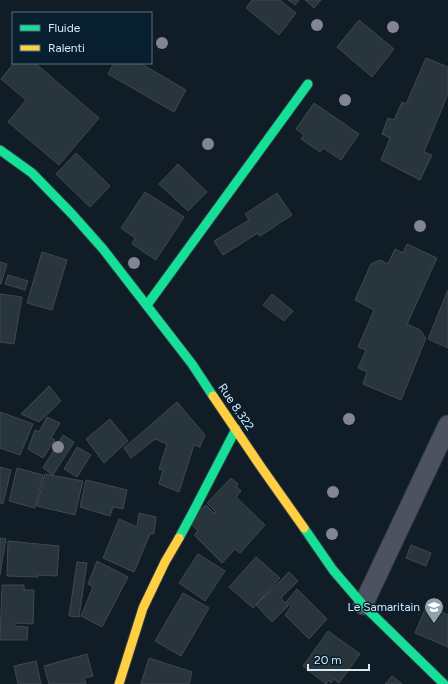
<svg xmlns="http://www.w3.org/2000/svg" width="448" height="684" font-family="Figtree,sans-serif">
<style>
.building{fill:#28353a;stroke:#3d494f}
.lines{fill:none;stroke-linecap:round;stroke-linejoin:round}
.street-casing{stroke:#2e3941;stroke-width:21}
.fast-casing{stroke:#2e3941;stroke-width:11}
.slow-casing{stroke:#2e3941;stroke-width:11}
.street{stroke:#4c5262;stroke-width:19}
.fast{stroke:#16e098;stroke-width:9}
.slow{stroke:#ffcf43;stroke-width:9}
.tree{fill:#838494}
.labels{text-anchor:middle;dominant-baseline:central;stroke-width:3;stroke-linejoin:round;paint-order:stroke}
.street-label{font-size:12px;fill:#dae8f3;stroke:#071f2f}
.poi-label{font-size:12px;fill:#dae8f3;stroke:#071f2f;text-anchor:end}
</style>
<rect width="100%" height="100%" fill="#101d26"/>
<!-- building -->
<g class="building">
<polygon points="252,0 280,0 296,13 279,35 246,8"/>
<polygon points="288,0 299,0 295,5"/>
<polygon points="305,0 321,0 314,8"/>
<polygon points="359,20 394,49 372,77 337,47"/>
<polygon points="426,58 448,67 448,94 424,152 432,155 420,180 381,160 390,138 382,134 388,118 394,120 402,102 406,104"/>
<polygon points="14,63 35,63 99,118 59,165 8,122 26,100 1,79"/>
<polygon points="114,63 140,63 186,90 174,112 108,74"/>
<polygon points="314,103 359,134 341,160 323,148 320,152 301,139 304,135 296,129"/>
<polygon points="76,153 110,186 90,207 56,174"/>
<polygon points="178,164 207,192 188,211 159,184"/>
<polygon points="145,192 184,217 156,260 132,244 135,238 121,228"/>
<polygon points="277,193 292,215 260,236 258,233 223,255 214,241 249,220 245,214"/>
<polygon points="407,244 437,258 407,324 420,330 426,338 401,400 363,384 367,372 358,368 366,350 358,347 374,310 355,300 371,264 380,260 388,264 395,249 403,253"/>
<polygon points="42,252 67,260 52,310 27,303"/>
<polygon points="0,262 7,264 1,284 0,284"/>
<polygon points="8,275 28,281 25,290 5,284"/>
<polygon points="448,290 448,348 428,339"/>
<polygon points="0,294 22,297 14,344 0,342"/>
<polygon points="272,294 293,311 284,321 263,305"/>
<polygon points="49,386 61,401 39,422 21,414"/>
<polygon points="177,402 205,435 200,447 194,445 179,492 159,484 163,470 159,469 167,444 155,439 131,458 124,448"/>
<polygon points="0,412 33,424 20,455 0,448"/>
<polygon points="47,417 60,423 51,438 55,440 43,458 28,449 35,430 39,432"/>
<polygon points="110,419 128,441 104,463 86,439"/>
<polygon points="63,435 74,442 53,475 43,468"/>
<polygon points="77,447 91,455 77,477 64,469"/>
<polygon points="0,467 11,470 3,504 0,503"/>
<polygon points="17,468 43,475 35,508 9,501"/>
<polygon points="45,474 83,481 75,515 37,506"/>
<polygon points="231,478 238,484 236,486 241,491 236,497 265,525 240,553 235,549 222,563 194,535 198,531 187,520 206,505 214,513 216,512 207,503"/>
<polygon points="86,480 127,490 123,509 113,507 110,516 80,507"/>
<polygon points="139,513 156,517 154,534 150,534 134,572 103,558 119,519 137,527"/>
<polygon points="0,538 6,539 0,575"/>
<polygon points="8,541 59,546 57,576 38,575 38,577 7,576"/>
<polygon points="411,545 431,553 426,566 406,558"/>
<polygon points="198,554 225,571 205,601 179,583"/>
<polygon points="256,557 280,578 253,608 229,587"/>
<polygon points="97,561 128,577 102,627 81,616 93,587 88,584"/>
<polygon points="77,562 87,563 79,617 69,616"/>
<polygon points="289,572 298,581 281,598 288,606 272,622 256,605"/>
<polygon points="2,585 24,585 24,590 34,590 33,624 15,623 15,626 28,627 27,640 0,640"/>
<polygon points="297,589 327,619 309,639 285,615 291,607 286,602"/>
<polygon points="183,593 209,608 181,656 155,641"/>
<polygon points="427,605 448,615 448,647 415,633"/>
<polygon points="328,631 360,654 339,683 334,679 331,683 329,680 326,684 303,666"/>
<polygon points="87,654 93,676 84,678 86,684 49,684 44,666"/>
<polygon points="149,658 192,672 189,684 141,684"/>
<polygon points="36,661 41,684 18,684 14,666"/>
<polygon points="392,676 402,684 385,684"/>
</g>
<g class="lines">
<defs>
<polyline id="street" points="363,605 448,425"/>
<g id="fast">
<polyline points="0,150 32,173 72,214 103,249 192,364 213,396"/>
<polyline points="147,305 308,84"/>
<polyline points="304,528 333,570 363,605 444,684"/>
<polyline points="179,538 192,514 236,429"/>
</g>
<g id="slow">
<polyline points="213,396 261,467 304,528"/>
<polyline points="119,684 143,608 165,562 179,538"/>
</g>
</defs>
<!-- street casing -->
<use href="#street" class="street-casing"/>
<!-- fast casing -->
<use href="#fast" class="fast-casing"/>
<!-- slow casing -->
<use href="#slow" class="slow-casing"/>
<!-- street -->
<use href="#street" class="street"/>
<!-- fast -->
<use href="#fast" class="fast"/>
<!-- slow -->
<use href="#slow" class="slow"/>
</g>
<!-- trees -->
<g class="tree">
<circle cx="317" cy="25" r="6"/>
<circle cx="393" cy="27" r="6"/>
<circle cx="162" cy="43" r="6"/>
<circle cx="345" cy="100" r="6"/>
<circle cx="208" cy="144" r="6"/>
<circle cx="420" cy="226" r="6"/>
<circle cx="134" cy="263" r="6"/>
<circle cx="349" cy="419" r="6"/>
<circle cx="58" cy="447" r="6"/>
<circle cx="333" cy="492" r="6"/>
<circle cx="332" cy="534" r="6"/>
</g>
<!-- icons -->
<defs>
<symbol id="school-pin" viewBox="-11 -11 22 30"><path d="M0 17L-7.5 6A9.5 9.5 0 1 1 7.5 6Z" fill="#93a1ab" stroke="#071f2f"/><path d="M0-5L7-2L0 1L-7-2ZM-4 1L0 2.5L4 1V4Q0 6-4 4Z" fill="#fff"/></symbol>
</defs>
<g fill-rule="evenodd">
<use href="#school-pin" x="423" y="596" width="22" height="30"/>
</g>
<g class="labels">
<!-- street labels -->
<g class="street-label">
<text transform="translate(236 407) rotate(56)">Rue 8.322</text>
</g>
<!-- poi labels -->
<g class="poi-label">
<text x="420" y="607">Le Samaritain</text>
</g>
</g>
<!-- legend -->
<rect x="12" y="12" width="140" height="52" fill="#071f2f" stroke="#5b6f7d"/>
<rect x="20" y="25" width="20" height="6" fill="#16e098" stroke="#5b6f7d"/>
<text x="48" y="32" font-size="12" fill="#dae8f3">Fluide</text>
<rect x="20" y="45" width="20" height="6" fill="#ffcf43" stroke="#5b6f7d"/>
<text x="48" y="52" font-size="12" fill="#dae8f3">Ralenti</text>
<!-- scale -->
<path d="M308 664v6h61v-6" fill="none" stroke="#dae8f3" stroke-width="2"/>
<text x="314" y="664" font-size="12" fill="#dae8f3" stroke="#071f2f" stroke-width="3" paint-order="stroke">20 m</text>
</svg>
